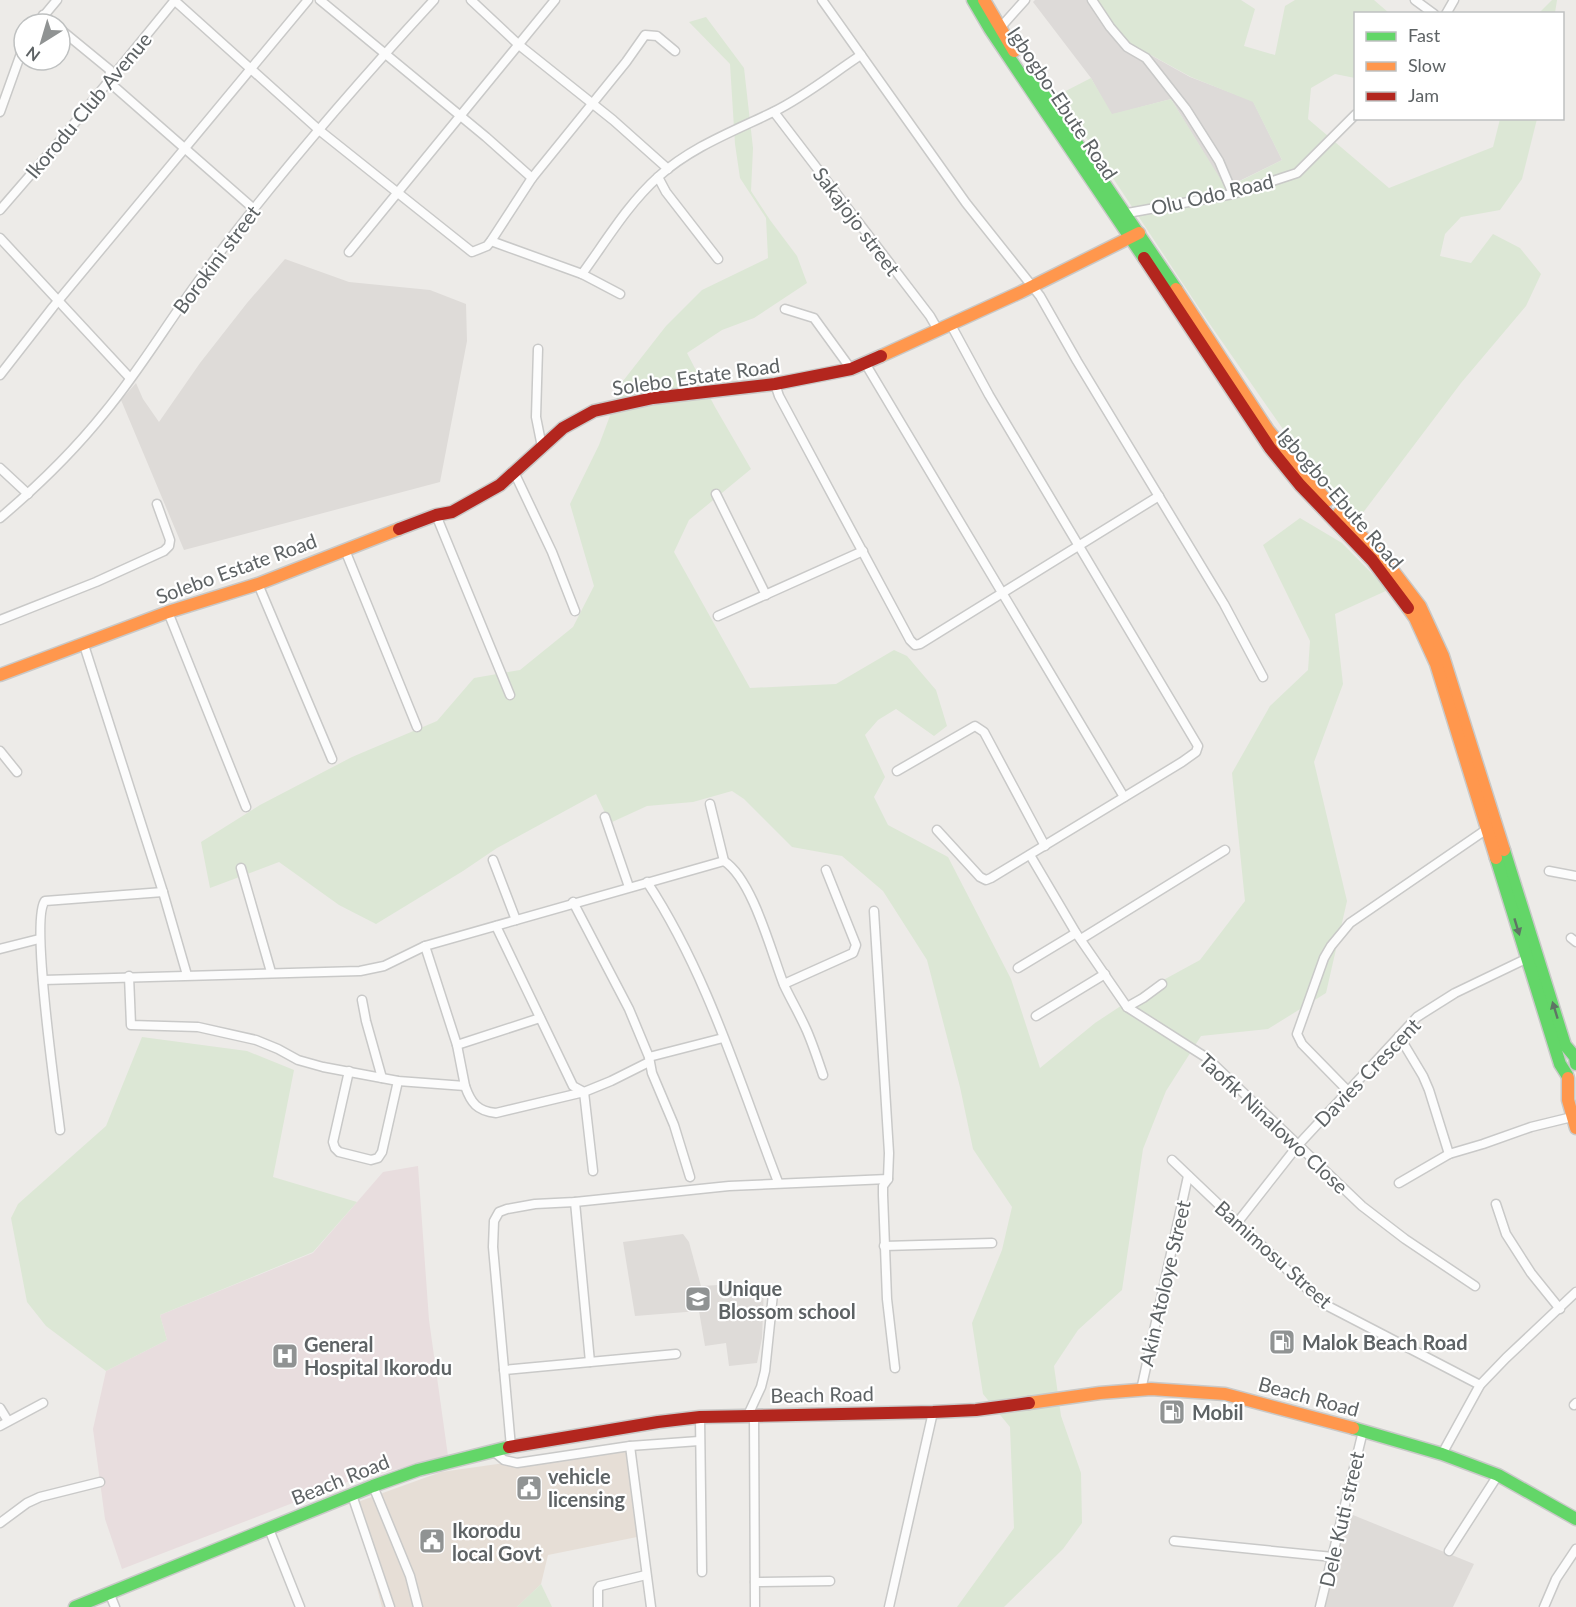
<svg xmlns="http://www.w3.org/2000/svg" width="1576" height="1607" font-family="Lato,sans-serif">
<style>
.commercial{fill:#e6ded6}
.industrial{fill:#dddad8}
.education{fill:#dedbd8}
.medical{fill:#e8ddde}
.green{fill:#dce7d5}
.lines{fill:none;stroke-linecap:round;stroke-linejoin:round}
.street-casing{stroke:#c9c9c8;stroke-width:11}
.fast-casing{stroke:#c9c9c8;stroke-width:15}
.slow-casing{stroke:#c9c9c8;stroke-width:15}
.jam-casing{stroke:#c9c9c8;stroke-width:15}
.street{stroke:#fcfcfc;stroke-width:8}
.fast{stroke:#63d668;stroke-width:12}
.slow{stroke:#ff974d;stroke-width:12}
.jam{stroke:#b3261e;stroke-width:12}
.oneway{fill:#5f7465}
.labels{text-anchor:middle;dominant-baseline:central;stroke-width:4.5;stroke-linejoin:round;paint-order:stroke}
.street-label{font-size:20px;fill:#5e6365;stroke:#fff}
.poi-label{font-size:20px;font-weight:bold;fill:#5e6365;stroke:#fff;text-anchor:start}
</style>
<rect width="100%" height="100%" fill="#edebe8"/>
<!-- commercial -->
<polygon class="commercial" points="626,1446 637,1537 548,1555 541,1584 517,1607 382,1607 355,1503 441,1472"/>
<!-- industrial -->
<polygon class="industrial" points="1035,0 1098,0 1120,38 1190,77 1253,101 1282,160 1225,188 1171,99 1111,115 1091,78 1033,2"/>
<!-- education -->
<g class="education">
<polygon points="285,259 349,282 430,290 466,304 467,341 440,482 184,550 121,400 136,383 143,399 159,422 200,363 247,303"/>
<polygon points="683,1234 689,1242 701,1286 753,1283 764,1287 762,1338 757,1363 729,1366 726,1343 705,1346 699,1311 635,1316 623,1242"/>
<polygon points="1348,1513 1474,1564 1453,1607 1324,1607"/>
</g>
<!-- medical -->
<polygon class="medical" points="418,1166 429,1320 448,1456 347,1482 122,1569 105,1519 93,1429 106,1371 167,1340 160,1315 313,1253 383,1172"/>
<!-- green -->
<g class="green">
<polygon points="1098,0 1241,0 1255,9 1244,46 1275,55 1285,6 1295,0 1374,0 1389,13 1356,14 1355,78 1335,74 1311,88 1308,119 1389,188 1493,147 1500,119 1537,119 1522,179 1500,210 1461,217 1445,234 1440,256 1471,263 1493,234 1520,248 1541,274 1526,306 1461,383 1362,514 1353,510 1303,458 1207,320 1058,95 1091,78 1112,114 1171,99 1226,188 1282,160 1253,102 1191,77 1120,38"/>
<polygon points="1552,0 1557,0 1555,13 1539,13"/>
<polygon points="706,17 744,68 753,148 751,191 770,220 797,256 807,283 754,318 722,330 687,353 715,407 751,469 689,520 674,552 750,688 836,684 894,650 907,656 936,690 947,726 934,736 896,709 878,720 865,735 885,777 874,797 888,825 948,857 1011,979 1040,1068 1095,1023 1145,990 1200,960 1245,901 1232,773 1270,706 1308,670 1310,641 1263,545 1300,518 1342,543 1388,590 1335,614 1343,684 1314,762 1347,901 1326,993 1268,1029 1201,1036 1166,1091 1143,1149 1122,1290 1078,1330 1054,1366 1061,1416 1081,1473 1082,1523 1063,1549 1004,1607 957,1607 1014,1528 1010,1427 983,1394 972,1323 1002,1250 1012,1207 973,1149 960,1087 927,960 883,891 842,856 792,847 744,799 732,791 693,802 647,806 610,823 596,794 497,848 463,871 376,924 339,905 279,862 210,888 201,842 260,805 352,757 437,721 474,678 520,670 573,627 594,586 570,504 599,445 623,381 666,326 702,290 768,258 766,218 740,178 735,144 730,64 689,22"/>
<polygon points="142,1037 247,1051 294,1070 273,1177 357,1202 313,1252 160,1315 167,1340 106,1371 46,1326 27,1302 11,1218 18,1204 106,1126"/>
<polygon points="541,1584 552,1607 517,1607"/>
</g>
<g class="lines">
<defs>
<g id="street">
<polyline points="174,0 319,130 472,252 487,246 491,241 532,178 626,62 645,35 657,36 675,51"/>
<polyline points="320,0 486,137 532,178"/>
<polyline points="471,0 519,45 613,120 668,169"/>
<polyline points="822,0 966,203 1040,296 1077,361 1224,604 1263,677"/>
<polyline points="1092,0 1110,27 1127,47 1146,58 1186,109 1219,161 1233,194"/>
<polyline points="1415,0 1434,14"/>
<polyline points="1446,14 1454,0"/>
<polyline points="43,15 54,24"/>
<polyline points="37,24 57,0"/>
<polyline points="1000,28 1025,0"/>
<polyline points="60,29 110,70 109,82 254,209"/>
<polyline points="0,112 24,45"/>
<polyline points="774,112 930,316 938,330"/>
<polyline points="658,177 666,192 718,259"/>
<polyline points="0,210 64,136 175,0"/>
<polyline points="1122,214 1233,194 1297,173 1356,114"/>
<polyline points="0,238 130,378"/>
<polyline points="491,241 582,274 620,294"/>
<polyline points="349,252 555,0"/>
<path d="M582,274C606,241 628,204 658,177C691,147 734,131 773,112C804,97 832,74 861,55"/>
<polyline points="785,309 814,318 851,369"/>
<polyline points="538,349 536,417 542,447"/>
<polyline points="865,363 1124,797"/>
<polyline points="0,375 53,307 308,0"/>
<polyline points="775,384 779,396 910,640 915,645 920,644 1159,496"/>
<polyline points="0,468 28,494"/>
<polyline points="514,472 552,552 575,611"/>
<polyline points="716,494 766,595"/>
<polyline points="436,515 510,695"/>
<path d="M0,518C39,485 73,452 105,412C140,370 168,322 200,279C272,181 352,89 434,0"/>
<polyline points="345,550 417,727"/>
<polyline points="258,584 332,759"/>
<polyline points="168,612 246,807"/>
<polyline points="718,616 863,551"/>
<polyline points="0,620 96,582 164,551 169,546 170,540 157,504"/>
<polyline points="84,645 163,892 187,975"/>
<polyline points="0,751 17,772"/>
<polyline points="897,771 975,726 984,732 1045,846"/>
<polyline points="710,804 724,861"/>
<polyline points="605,817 629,887"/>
<polyline points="937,830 980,877 986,880 991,878 1182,762 1196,752 1198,746 989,395 951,325"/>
<polyline points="1030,855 1076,933 1127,1007 1207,1058 1362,1206 1405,1239 1475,1286"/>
<polyline points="493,860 516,920"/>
<polyline points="241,868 271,972"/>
<polyline points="1549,871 1576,876"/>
<path d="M647,882C707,973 739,1081 778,1182"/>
<polyline points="573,902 629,1009 649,1057 723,1038"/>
<polyline points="874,911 889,1153 888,1179 883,1186 883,1195 887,1299 895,1368"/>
<polyline points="496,926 573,1086 584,1092 611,1081 649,1062"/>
<polyline points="1571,938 1576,942"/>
<polyline points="1081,939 1225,850"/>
<polyline points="0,949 39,939"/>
<polyline points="1018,968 1076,933"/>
<polyline points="129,976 131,1025 198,1027 256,1040 278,1049 298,1060 323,1067 398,1081 465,1086 457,1045 425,946"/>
<path d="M43,980L360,971L384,966L425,946L724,861C753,880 771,952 784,985C791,1000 800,1015 807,1031C813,1045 818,1060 823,1075"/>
<polyline points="784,984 853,953 856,945 826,870"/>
<polyline points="362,1000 366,1021 382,1078"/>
<polyline points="1127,1007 1143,998 1162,984"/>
<polyline points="1036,1016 1105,974"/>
<polyline points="1399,1036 1423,1076 1429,1090 1449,1154"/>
<polyline points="457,1045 540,1018"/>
<polyline points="649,1057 652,1073 674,1125 690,1177"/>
<polyline points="349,1071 333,1142 335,1148 339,1152 371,1160 378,1158 382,1152 398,1081"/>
<path d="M465,1086C471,1103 477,1111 496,1113L584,1092L593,1171"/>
<polyline points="1348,1091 1302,1044 1297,1034 1324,958 1331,946 1350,923 1487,829"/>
<path d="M60,1130C56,1096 30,918 45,901L163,892"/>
<polyline points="1172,1160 1322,1303 1480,1385"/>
<polyline points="1399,1183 1449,1154 1483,1144 1531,1127 1572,1117"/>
<polyline points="575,1202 590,1362"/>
<polyline points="1496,1204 1506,1234 1531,1273 1560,1309"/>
<polyline points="1237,1223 1299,1144 1417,1017 1455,993 1530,957"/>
<polyline points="884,1246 992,1243"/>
<polyline points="504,1370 676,1354"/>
<polyline points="1141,1390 1188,1176"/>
<polyline points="1574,1405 1576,1403"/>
<polyline points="0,1408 8,1421"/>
<polyline points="748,1415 761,1387 765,1371 773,1294"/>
<polyline points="754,1415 755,1607"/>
<polyline points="700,1417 702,1572"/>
<polyline points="0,1426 43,1403"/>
<polyline points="630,1446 651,1607"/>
<polyline points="511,1447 493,1247 494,1221 499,1212 507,1209 535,1204 575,1202 729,1186 888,1179"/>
<polyline points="492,1450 504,1460 517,1463 630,1446 699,1441"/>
<polyline points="1442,1454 1480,1385 1506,1358 1576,1292"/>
<polyline points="373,1486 410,1576 418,1607"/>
<polyline points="352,1495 390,1607"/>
<polyline points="0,1523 27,1503 40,1497 100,1482"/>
<polyline points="269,1529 300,1607"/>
<polyline points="1174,1541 1333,1557"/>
<polyline points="1449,1551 1498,1475"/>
<polyline points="755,1582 830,1581"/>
<polyline points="109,1592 115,1607"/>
<polyline points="598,1607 598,1589 600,1586 646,1575"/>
<polyline points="889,1607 933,1412"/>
<polyline points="1320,1607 1363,1431"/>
<polyline points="1544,1607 1556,1579 1576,1549"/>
</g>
<g id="fast">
<polyline points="973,0 990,29 1144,258"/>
<polyline points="1029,73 1176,289"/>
<polyline points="1504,850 1565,1045 1575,1057 1576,1064"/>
<polyline points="1496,858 1560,1064 1567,1075"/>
<polyline points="1353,1428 1442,1454 1498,1475 1576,1519"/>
<polyline points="75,1607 373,1486 418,1470 509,1447"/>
</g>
<g id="slow">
<polyline points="984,0 1014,51"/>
<polyline points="1176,289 1268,430 1327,501"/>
<polyline points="881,356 1021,292 1139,233"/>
<polyline points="1339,513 1384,559 1420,606 1443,656 1504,850"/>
<polyline points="1408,608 1415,618 1436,664 1496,858"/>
<polyline points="0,675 168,612 258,584 399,529"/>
<polyline points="1568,1078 1568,1100 1576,1128"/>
<polyline points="1029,1403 1100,1393 1151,1389 1225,1394 1353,1428"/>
</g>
<g id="jam">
<polyline points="1144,258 1270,448 1300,485 1372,560 1408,608"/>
<polyline points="399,529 436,515 452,512 500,485 563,428 594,411 653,398 775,384 851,369 881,356"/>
<polyline points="509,1447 658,1422 700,1417 933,1412 976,1410 1029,1403"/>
</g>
</defs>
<!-- street casing -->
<use href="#street" class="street-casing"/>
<!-- fast casing -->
<use href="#fast" class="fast-casing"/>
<!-- slow casing -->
<use href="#slow" class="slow-casing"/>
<!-- jam casing -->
<use href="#jam" class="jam-casing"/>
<!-- street -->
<use href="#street" class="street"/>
<!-- fast -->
<use href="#fast" class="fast"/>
<!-- slow -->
<use href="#slow" class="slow"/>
<!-- jam -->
<use href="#jam" class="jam"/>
</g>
<!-- one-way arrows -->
<defs><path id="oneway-solid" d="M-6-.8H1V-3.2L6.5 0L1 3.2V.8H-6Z" transform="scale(1.5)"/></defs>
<g class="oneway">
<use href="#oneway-solid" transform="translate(1517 927) rotate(73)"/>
<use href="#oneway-solid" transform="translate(1555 1010) rotate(-107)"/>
</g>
<!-- icons -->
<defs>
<symbol id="school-square" viewBox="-11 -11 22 22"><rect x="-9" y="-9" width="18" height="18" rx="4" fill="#909393" stroke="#fff"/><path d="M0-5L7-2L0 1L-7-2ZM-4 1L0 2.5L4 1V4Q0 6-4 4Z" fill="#fff"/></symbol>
<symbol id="fuel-square" viewBox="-11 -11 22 22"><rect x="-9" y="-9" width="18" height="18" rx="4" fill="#909393" stroke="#fff"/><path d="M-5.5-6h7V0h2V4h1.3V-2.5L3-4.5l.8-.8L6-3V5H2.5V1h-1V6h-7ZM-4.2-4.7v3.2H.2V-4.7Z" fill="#fff"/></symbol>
<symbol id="hospital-square" viewBox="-11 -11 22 22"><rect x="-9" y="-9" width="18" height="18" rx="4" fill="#909393" stroke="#fff"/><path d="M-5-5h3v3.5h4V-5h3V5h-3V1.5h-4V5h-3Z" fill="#fff"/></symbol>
<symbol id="civic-square" viewBox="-11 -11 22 22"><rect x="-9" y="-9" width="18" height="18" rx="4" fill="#909393" stroke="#fff"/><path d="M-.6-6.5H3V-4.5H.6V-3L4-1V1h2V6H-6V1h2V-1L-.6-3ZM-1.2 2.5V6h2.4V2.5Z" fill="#fff"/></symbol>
</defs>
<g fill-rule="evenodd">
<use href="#school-square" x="683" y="1284" width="30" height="30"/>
<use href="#fuel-square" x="1267" y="1327" width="30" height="30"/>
<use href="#hospital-square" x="270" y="1341" width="30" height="30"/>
<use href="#fuel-square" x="1157" y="1397" width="30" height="30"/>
<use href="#civic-square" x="514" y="1473" width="30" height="30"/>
<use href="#civic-square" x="417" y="1526" width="30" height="30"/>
</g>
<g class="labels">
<!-- street labels -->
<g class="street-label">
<text transform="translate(1063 103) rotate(56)">Igbogbo-Ebute Road</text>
<text transform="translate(88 105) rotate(-50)">Ikorodu Club Avenue</text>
<text transform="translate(1212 194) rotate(-13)">Olu Odo Road</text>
<text transform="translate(857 221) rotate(53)">Sakajojo street</text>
<text transform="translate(216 259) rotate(-53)">Borokini street</text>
<text transform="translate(696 376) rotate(-8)">Solebo Estate Road</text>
<text transform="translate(1341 498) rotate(49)">Igbogbo-Ebute Road</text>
<text transform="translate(236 568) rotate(-20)">Solebo Estate Road</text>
<text transform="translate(1367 1072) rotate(-46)">Davies Crescent</text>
<text transform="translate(1274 1123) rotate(43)">Taofik Ninalowo Close</text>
<text transform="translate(1274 1254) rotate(42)">Bamimosu Street</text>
<text transform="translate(1164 1283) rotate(-77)">Akin Atoloye Street</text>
<text transform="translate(822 1394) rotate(-1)">Beach Road</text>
<text transform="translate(1309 1396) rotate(15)">Beach Road</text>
<text transform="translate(340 1479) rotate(-22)">Beach Road</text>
<text transform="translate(1341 1519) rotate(-77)">Dele Kuti street</text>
</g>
<!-- poi labels -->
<g class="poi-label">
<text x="718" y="1288">Unique<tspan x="718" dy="23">Blossom school</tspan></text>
<text x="1302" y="1342">Malok Beach Road</text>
<text x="304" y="1344">General<tspan x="304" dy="23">Hospital Ikorodu</tspan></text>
<text x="1192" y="1412">Mobil</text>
<text x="548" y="1476">vehicle<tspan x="548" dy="23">licensing</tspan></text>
<text x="452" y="1530">Ikorodu<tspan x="452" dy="23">local Govt</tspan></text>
</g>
</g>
<!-- legend -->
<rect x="1354" y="12" width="210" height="108" fill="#ffffff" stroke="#bfc1c1" stroke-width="1.5"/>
<rect x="1366" y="32" width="30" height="9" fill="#63d668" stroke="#bfc1c1" stroke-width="1.5"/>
<text x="1408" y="42" font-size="18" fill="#5e6365">Fast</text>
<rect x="1366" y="62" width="30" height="9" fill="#ff974d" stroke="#bfc1c1" stroke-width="1.5"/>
<text x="1408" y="72" font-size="18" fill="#5e6365">Slow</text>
<rect x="1366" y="92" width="30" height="9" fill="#b3261e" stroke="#bfc1c1" stroke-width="1.5"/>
<text x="1408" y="102" font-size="18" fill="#5e6365">Jam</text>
<!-- north arrow -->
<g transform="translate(42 42) rotate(217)"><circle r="28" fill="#ffffff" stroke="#bfc1c1" stroke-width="1.5"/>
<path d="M0-4.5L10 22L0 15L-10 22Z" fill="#909393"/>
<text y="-9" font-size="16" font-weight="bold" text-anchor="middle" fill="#5e6365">N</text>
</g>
</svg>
